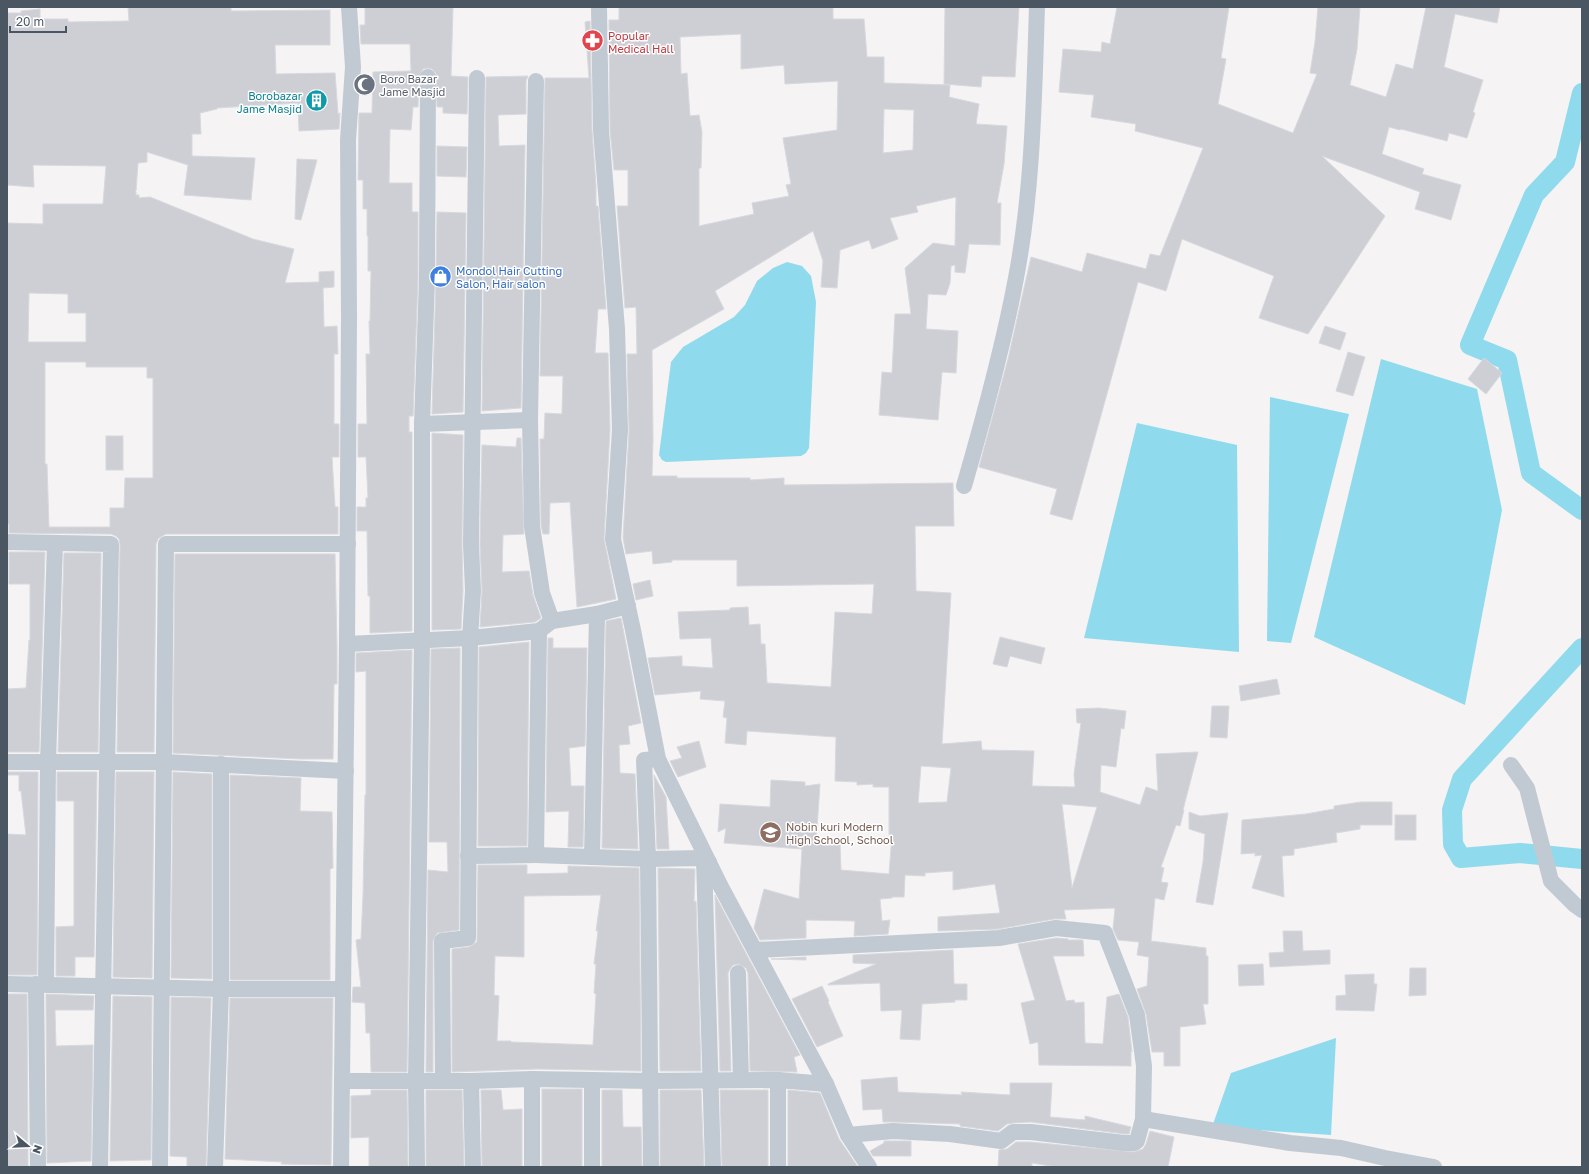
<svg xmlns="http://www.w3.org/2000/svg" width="1589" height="1174" font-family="'Golos Text',sans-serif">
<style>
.water{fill:#90daee}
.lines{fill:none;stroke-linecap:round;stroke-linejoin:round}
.canal{stroke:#90daee;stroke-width:20}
.building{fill:#cdcfd5;stroke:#d7d9de;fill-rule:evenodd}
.street{stroke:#c1cad2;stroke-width:16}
.labels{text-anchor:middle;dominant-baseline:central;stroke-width:3;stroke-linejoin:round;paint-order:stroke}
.health-label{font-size:11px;fill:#be3a42;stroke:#fff;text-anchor:start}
.worship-label{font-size:11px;fill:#5b616d;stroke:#fff;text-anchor:start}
.culture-label{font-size:11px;fill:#0d838f;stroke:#fff;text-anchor:end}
.shop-label{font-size:11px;fill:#366cbe;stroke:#fff;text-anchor:start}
.education-label{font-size:11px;fill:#785e54;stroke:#fff;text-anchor:start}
</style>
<rect width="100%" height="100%" fill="#f5f3f3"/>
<!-- water -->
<g class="water">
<polygon points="787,262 802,266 811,276 816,302 809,448 806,453 801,456 666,462 662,460 659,455 671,362 683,347 734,317 745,305 757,281 773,268"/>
<polygon points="1381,359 1477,389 1502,510 1465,705 1314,637"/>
<polygon points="1270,397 1349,414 1291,643 1267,641"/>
<polygon points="1137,423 1237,445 1239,652 1084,638"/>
<polygon points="1336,1038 1331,1135 1212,1127 1231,1073"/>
</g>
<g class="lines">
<!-- canal -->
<g class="canal">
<polyline points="1582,93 1565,162 1534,195 1470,345 1507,360 1531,473 1582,510"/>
<polyline points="1582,648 1462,779 1452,810 1453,844 1461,858 1520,853 1582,859"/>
</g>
</g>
<!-- building -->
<g class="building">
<path d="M128,7H231V11L330,10V45H275L276,74L335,73L338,114L340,113L339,129L299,131L298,103L217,108V109L200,113L201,134H192V156L255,158L251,200L184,195L188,165L147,152V162L138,163L136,191H135L136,192V195H139V198L150,197L253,239L294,249L285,283L319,282V272L334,271V287L323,288L324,327L337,326L338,354H334V424H339V457H332L335,507H338V534H166L162,536L158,539L156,544L154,752H117L120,544L119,539L116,536L111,534L9,533V524H7V223L43,224V204H103L106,166L33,165L34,187L7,185V13H21V11L40,9V19H68V22L129,21ZM29,293L68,294V313H86V342H28ZM45,362H86V367H147V378H153V478H125L124,508H110V527H49L47,464H45Z"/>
<polygon points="365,7 453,7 451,76 468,77 467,114 443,113 443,107 437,107 436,73 432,69 428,68 423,69 419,77 418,107 413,107 411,130 390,129 389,183 412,183 412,212 418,212 418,279 413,416 409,416 409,432 412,432 412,631 370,633 370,596 368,596 367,531 357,531 357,507 366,507 366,498 368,498 366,457 358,457 358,424 367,424 366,354 370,354 369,321 370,321 371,271 368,271 368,236 367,236 367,209 363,209 363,180 358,180 359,113 372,113 373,72 411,71 410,44 361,44 360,25 365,25"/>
<path d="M619,7H833V19H864L867,57H884V83L950,85L949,97L979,104L976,124L1007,126L1004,164L997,203H1001L1000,245L969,244L965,273L955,272V265L951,266L950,283L946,295L928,294L926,329L958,331L956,373L942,372L938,420L879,415L882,372L892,373L895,314H911L905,268L933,243L955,246L956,197L916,206L918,212L890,218L898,239L872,249L869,240L840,250L837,288L821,287L823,261L813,231L715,291L724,309L652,350L653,440L652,476H677V478H750V480L784,478V485L953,483L954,526H915L916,591L951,593L942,744L981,741L982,750L1034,751L1032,786L1075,787L1074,774L1081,723H1077L1076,709L1099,708L1126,711L1124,729L1121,728L1116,767L1101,765L1100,792L1140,805L1146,787L1158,791L1156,754L1198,752L1183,810H1184L1180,826L1176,825L1161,867L1164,868L1161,882L1168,883L1164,900L1155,898L1151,941L1206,948V956H1208V1004H1203L1206,1024L1180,1027V1066H1164V1052H1152L1146,1014L1137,989L1147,986L1149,957L1137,955L1139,942L1118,940L1113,929L1115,908L1064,910L1066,919H1054L998,929L938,931V917L1000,913L995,884L953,890V871L925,873V876L905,875L904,897H892V898L880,899L882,921L890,920L888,934L854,936L855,921L806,920V938L760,940L754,928L764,889L799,899L802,849L724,843L726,828L718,832L720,804L770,807L771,780L805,782V786L820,784L816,844L840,843L841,870L889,874L892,835H889V787H873V784L857,785V782L835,781L836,737L747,731L746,745L725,743L727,718L723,717L725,701L700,699L701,691L655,695L648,658L682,656V666L713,668L711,638L680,639L678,612L730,610V608L748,607L749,625L760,624L761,644H765L767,683L831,687L835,612L872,614L874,584L737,586V560H672V562L653,564L652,551L626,554L623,538L629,431L627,354H637L636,307L625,308L617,206H628V170H614L610,130L609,20H619ZM741,34V69L784,65L785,84L838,81L837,130L783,138L791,184L786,185L789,196L752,203L754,214L699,226V168H701L702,132L699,115L690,116L687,73L681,74L680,37ZM884,109L914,110L913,150L883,153ZM921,766L951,768L947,802L918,803ZM1062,804L1097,807L1072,888Z"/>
<polygon points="945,7 1019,7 1015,77 982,76 981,87 944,84"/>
<polygon points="1117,7 1229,7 1221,58 1226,59 1218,104 1293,133 1317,74 1310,73 1315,42 1318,7 1360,7 1357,49 1350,85 1386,97 1396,64 1413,69 1426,7 1500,7 1497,23 1455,14 1444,67 1483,80 1473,112 1475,113 1467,138 1449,133 1447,141 1401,129 1400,130 1389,127 1382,154 1424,169 1422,174 1461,185 1451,220 1415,209 1420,192 1322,156 1385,216 1308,334 1259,318 1274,276 1182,239 1166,291 1138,282 1072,520 1050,514 1057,489 979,467 1008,359 1031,257 1082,272 1087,253 1146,269 1150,254 1160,256 1203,148 1135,131 1136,124 1091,117 1094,95 1059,92 1063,49 1101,52 1102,42 1110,44"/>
<polygon points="590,21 592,130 596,186 596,206 598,206 606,309 598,309 595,353 608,353 610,430 604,539 616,599 577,607 570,502 550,503 549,534 543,534 541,525 540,439 544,439 545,413 562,414 563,376 540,376 545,78 589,78 585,22"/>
<polygon points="528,76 526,81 526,114 498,115 499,146 525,145 521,408 482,411 486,77"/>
<polygon points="437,146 467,147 466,177 437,176"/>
<polygon points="297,159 317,160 301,220 295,219"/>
<polygon points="437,212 466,213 463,412 432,414 436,279"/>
<polygon points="1325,326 1346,333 1340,350 1319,343"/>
<polygon points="1348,352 1365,357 1353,396 1336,391"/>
<polygon points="1484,358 1502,373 1486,394 1468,379"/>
<polygon points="432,433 463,435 462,544 463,591 461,629 432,630"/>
<rect x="106" y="436" width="17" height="34"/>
<polygon points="517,438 521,438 524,534 503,535 502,572 529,571 533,595 541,618 535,622 480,627 482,591 480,544 482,445 516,447"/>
<polygon points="9,552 45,552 39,752 7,752 7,689 26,688 29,640 30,640 30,584 9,584"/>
<polygon points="64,553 101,553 98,752 58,752"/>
<polygon points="175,554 335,554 337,647 337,684 334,684 333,759 301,759 173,753"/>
<polygon points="650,580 653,596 636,600 633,584"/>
<polygon points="621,618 641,723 628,726 630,744 619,745 620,773 635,774 638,849 602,848 606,621"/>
<polygon points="1000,637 1045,648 1041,664 1010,656 1007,667 993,664"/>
<polygon points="548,638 553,638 553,648 587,648 585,746 569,748 571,786 584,786 583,847 568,847 569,811 546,812"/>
<polygon points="529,642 527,846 478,846 479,647"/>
<polygon points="460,648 459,930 437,933 433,941 433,1072 426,1072 428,870 448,872 447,842 429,842 431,649"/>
<polygon points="412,650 407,1072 371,1072 370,1033 366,1033 365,1003 352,1002 353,987 361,987 356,940 361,939 363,896 365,795 366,795 366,671 356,672 356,653"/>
<polygon points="1277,679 1280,694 1241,701 1239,686"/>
<polygon points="1212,706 1229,706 1227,738 1210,737"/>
<polygon points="699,741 706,767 678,777 670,761 682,758 677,747"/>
<polygon points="7,772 38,772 37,975 7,975 7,834 26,835 21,791 19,791 19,775 7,775"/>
<polygon points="57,772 97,772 94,957 75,957 75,976 56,976 56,927 74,926 74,801 57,801"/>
<polygon points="116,772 154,772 152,978 113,977"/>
<polygon points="173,772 212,774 212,979 171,978"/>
<polygon points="230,775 301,778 300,811 332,812 333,868 330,869 330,980 230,980"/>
<polygon points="654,775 666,797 669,849 657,849"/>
<polygon points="1361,802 1392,802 1392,825 1360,825 1360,829 1336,833 1337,842 1294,849 1294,855 1282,856 1284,897 1252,888 1262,855 1255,856 1255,853 1241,854 1242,820 1306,814 1334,809 1334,806"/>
<polygon points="1189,812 1200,816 1228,813 1213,905 1196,902 1203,862 1205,834 1189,829"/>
<rect x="1395" y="815" width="21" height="25"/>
<path d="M478,865H527V874L568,873V866L639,868L641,1071L538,1069L452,1072V949L469,947L477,942ZM601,895L596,931H598L594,964H596L594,993L596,994L593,1045L511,1042V1041H497L499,996L494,995L495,956L524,957V896Z"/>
<polygon points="658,868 695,869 694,902 696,901 701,1071 660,1071"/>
<polygon points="715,895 800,1055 794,1057 797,1072 750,1071 748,973 746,968 738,964 733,965 730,969 728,973 731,1071 720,1071"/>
<polygon points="1283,931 1302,931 1303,951 1330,950 1330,964 1270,967 1269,953 1284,952"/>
<polygon points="1056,938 1068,939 1068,940 1083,940 1084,956 1053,956 1066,1001 1074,1000 1075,1003 1084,1002 1085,1043 1103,1044 1107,997 1119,994 1128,1017 1132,1052 1131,1051 1131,1066 1039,1065 1038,1042 1030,1044 1021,1003 1035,1000 1018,944"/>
<polygon points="953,950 954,984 967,984 967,1000 955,1000 955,1002 922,1004 920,1040 900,1039 902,1010 881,1011 880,983 828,985 828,984 876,964 853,963 853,955"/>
<polygon points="806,957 806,960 771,959"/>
<polygon points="1263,964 1264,985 1239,986 1238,965"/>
<polygon points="1410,968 1426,968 1426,995 1409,996"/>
<polygon points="1374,974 1374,984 1377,984 1374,1011 1336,1010 1336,996 1346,995 1345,975"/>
<polygon points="822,986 829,1001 828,1002 843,1036 817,1047 792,999"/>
<polygon points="7,994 27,994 28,1167 7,1167"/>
<polygon points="46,994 94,996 93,1010 55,1010 56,1046 93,1045 91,1161 47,1163"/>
<polygon points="113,996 152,997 151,1160 110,1161"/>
<polygon points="171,997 211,998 206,1167 187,1167 187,1157 170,1156"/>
<polygon points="230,998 333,998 331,1165 281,1164 282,1162 225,1159"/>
<polygon points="897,1077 898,1092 962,1095 961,1092 1010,1095 1010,1083 1052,1083 1050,1117 1085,1120 1085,1116 1131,1127 1129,1134 1125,1134 1031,1122 1013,1123 1007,1124 998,1131 960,1126 960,1124 894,1122 883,1122 882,1109 863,1110 861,1080"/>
<rect x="542" y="1089" width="40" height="78"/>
<polygon points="371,1090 407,1090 408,1167 369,1167 369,1137 351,1138 351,1096 371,1095"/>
<polygon points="426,1090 462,1090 464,1167 426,1167"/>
<polygon points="481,1090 501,1090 503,1110 522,1109 522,1167 482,1167"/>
<polygon points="602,1090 622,1090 623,1127 641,1127 642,1167 602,1167"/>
<polygon points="660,1090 701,1090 704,1167 660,1167"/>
<polygon points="720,1090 768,1090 768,1167 722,1167"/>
<polygon points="788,1090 820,1093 839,1139 858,1167 788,1167"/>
<polygon points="1150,1131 1174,1137 1168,1167 1057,1167 1032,1163 1032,1167 998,1167 999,1150 1007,1149 1016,1142 1030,1142 1134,1152 1143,1149 1146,1144"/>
<polygon points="884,1141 911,1141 911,1156 873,1156 870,1151 884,1143"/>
</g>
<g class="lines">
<!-- street -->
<g class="street">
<polyline points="599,7 601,130 617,329 620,430 613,539 633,630 658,759 720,885 826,1084 848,1135 869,1167"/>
<polyline points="536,81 530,420 532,526 542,593 552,621"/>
<polyline points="422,424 530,420"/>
<path d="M964,486C984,417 1003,348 1016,278C1033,189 1034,97 1037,7"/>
<polyline points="7,542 111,544 100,1167"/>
<polyline points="347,644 470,638 539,631 552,621 597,614 628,606"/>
<polyline points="658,759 644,760 648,859 704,858 709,862"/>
<polyline points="7,762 164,762 346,771"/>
<polyline points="1511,765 1527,788 1551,881 1575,905 1582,910"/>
<polyline points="536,855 592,857 597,614"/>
<polyline points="468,856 536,855 539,631"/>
<polyline points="592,857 648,859 651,1167"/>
<polyline points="704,859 713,1167"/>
<polyline points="755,950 999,938 1056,928 1105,933 1137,1015 1144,1066 1143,1119 1137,1141 1134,1143 1124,1143 1031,1132 1013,1132 1001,1141 950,1134 893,1131 848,1135"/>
<polyline points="738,973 741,1080"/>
<polyline points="7,984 221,989 343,989"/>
<polyline points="36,984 38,1167"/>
<polyline points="46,984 48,762 55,543"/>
<polyline points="778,1080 778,1167"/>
<polyline points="342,1081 471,1081 532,1079"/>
<polyline points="443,1081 442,941 468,938 470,638 473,591 471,544 477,78"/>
<polyline points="471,1081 473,1167"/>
<polyline points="1143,1119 1290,1143 1341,1148 1385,1158 1434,1167"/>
<polyline points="160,1167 166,544 348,544"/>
<polyline points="215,1167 221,989 221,764"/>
<polyline points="341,1167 347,644 349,318 348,140 353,67 349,7"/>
<polyline points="417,1167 416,1081 422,641 422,424 427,279 428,77"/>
<polyline points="532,1167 532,1079 650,1081 778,1080 826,1084"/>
<polyline points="592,1167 592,1080"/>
</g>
</g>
<!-- icons -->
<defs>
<symbol id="pharmacy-disc" viewBox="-11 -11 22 22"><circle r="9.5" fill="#e0444e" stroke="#fff"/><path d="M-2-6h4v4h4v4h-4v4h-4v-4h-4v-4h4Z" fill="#fff"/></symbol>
<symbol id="mosque-disc" viewBox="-11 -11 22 22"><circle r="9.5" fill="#6b7280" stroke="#fff"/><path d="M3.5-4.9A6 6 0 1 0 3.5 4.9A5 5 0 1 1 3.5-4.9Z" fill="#fff"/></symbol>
<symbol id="building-disc" viewBox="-11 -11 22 22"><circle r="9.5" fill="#0f9aa8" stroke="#fff"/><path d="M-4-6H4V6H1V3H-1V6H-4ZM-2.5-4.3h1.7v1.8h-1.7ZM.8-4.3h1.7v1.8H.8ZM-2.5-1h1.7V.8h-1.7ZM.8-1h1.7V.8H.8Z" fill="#fff"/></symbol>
<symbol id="shop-disc" viewBox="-11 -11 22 22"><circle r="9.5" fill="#3f7fe0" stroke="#fff"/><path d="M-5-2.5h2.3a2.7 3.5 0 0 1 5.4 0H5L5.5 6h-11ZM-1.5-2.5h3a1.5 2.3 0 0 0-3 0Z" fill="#fff"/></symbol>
<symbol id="school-disc" viewBox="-11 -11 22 22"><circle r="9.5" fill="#8d6e63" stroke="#fff"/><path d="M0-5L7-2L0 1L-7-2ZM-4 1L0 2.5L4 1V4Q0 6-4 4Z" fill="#fff"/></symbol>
</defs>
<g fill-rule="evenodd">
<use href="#pharmacy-disc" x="580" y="28" width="25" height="25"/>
<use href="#mosque-disc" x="352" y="72" width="25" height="25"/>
<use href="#building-disc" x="304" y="88" width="25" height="25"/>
<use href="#shop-disc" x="428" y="264" width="25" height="25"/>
<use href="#school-disc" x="758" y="820" width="25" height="25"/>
</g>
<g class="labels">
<!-- health labels -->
<g class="health-label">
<text x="608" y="35">Popular<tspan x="608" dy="13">Medical Hall</tspan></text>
</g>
<!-- worship labels -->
<g class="worship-label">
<text x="380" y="78">Boro Bazar<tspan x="380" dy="13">Jame Masjid</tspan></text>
</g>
<!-- culture labels -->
<g class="culture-label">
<text x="302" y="95">Borobazar<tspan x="302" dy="13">Jame Masjid</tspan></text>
</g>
<!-- shop labels -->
<g class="shop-label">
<text x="456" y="270">Mondol Hair Cutting<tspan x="456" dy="13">Salon, Hair salon</tspan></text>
</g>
<!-- education labels -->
<g class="education-label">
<text x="786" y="826">Nobin kuri Modern<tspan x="786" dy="13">High School, School</tspan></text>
</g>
</g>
<!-- border -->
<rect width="1589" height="1174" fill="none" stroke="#4a5661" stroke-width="16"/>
<!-- north arrow -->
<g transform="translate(28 1146) rotate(109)" stroke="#ffffff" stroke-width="3" paint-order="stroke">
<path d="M0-3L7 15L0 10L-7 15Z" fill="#4a5661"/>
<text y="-6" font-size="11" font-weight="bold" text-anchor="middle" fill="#4a5661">N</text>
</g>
<!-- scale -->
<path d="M10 26v6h56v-6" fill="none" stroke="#4a5661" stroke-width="2"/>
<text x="16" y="26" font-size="12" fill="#4a5661" stroke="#ffffff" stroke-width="3" paint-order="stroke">20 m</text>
</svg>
